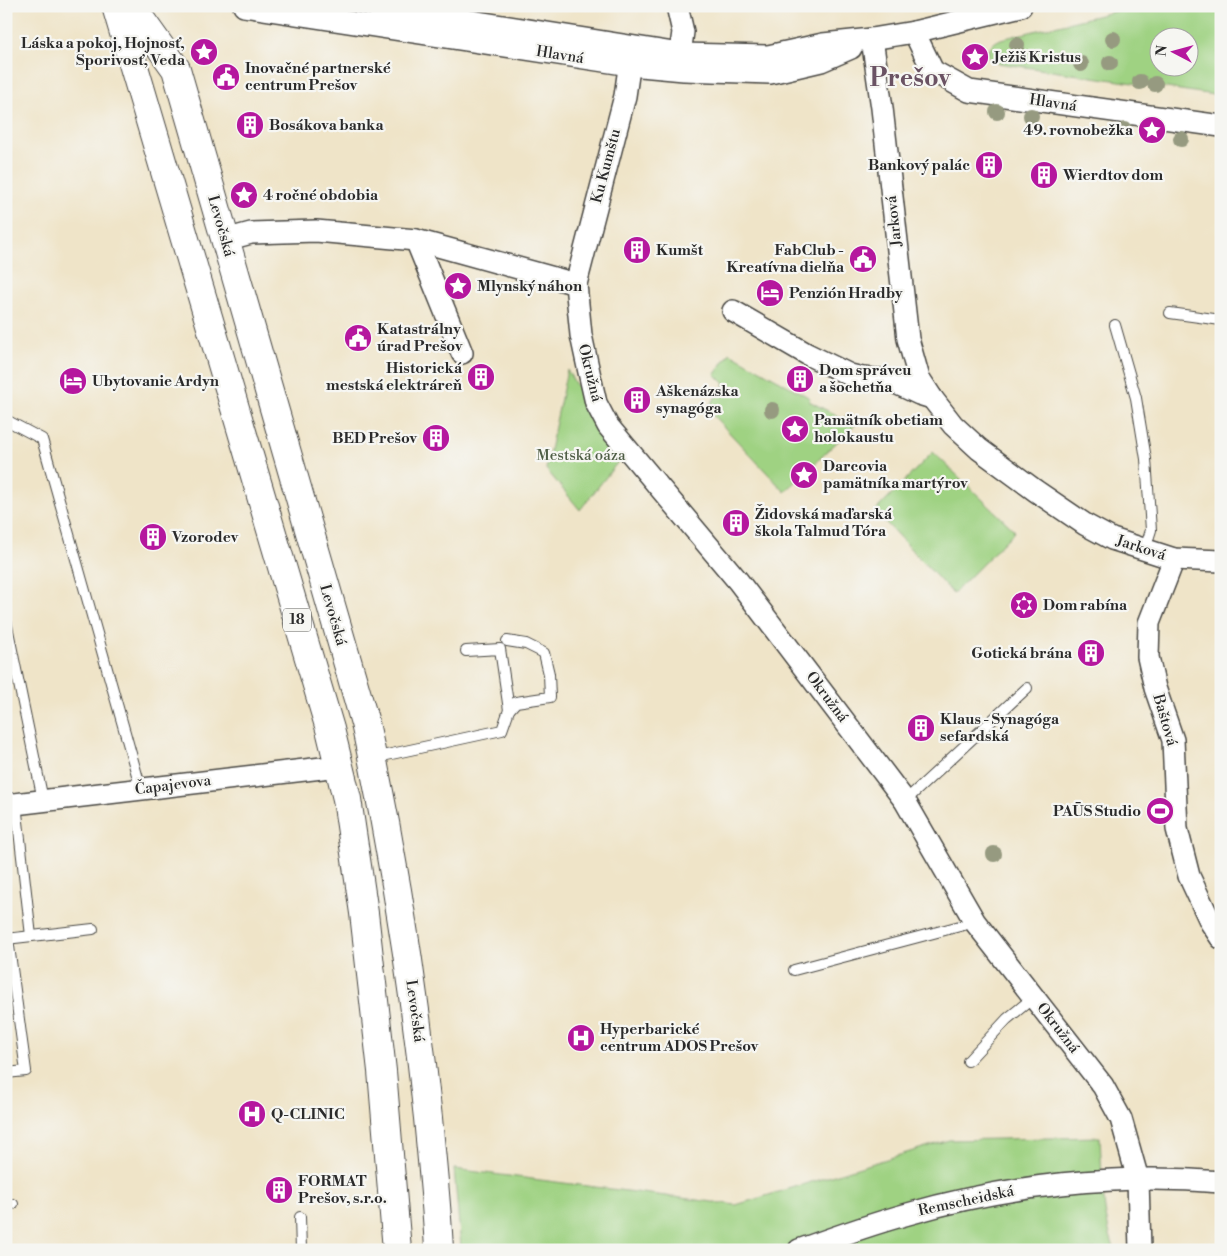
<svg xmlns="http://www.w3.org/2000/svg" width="1227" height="1256" font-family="'Libre Bodoni',serif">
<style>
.green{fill:#9fd282;stroke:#657e56;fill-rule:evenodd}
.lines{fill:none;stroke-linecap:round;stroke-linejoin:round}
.lane-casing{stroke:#484743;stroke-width:12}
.street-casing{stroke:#484743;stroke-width:24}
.primary-casing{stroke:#484743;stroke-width:30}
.lane{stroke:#fff;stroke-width:10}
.street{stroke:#fff;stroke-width:21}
.primary{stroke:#fff;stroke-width:28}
.tree{fill:#969a80}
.labels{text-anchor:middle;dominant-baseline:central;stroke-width:4.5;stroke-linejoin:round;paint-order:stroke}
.shield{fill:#f6f6f2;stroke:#686867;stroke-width:1}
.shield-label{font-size:14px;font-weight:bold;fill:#2b2b2b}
.poi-label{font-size:15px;font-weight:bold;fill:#2b2b2b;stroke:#f6f6f2;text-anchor:start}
.street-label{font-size:15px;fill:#2b2b2b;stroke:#f6f6f2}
.park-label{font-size:15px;fill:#4e5d45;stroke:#f6f6f2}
.town-label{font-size:25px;font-weight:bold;fill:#6a5263;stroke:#f6f6f2}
</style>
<rect width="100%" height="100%" fill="#f6f6f2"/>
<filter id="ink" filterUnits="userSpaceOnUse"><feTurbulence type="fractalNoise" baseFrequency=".02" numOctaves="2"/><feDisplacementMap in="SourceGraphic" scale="10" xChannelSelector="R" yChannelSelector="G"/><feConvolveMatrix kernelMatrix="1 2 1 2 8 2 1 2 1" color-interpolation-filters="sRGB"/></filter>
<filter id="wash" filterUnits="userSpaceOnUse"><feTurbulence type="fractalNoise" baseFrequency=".0096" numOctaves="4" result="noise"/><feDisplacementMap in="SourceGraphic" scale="20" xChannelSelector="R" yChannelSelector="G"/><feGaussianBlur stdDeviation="1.12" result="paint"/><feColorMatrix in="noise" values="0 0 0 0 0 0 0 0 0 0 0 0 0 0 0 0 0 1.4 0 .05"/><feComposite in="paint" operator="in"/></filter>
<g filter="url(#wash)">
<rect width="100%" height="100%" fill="#efe4c8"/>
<!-- green -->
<g class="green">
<path d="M1137,6H1221V96L998,63C982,57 987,45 1001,39ZM1160,38H1190V68H1160Z"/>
<polygon points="730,353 810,398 809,401 843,419 845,416 857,423 785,492 707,409 725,384 715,374"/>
<polygon points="567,370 621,458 580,510 546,469"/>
<polygon points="933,452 1015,531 953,594 875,511"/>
<path d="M1100,1137C1102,1172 1102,1218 1115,1250H492L491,1248L461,1247L454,1169L736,1205L949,1140Z"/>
</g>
</g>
<g filter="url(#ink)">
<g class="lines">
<defs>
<g id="lane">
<polyline points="1170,313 1221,320"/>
<polyline points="1115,325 1136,398 1146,459 1151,530 1145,549"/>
<polyline points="6,420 42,439 141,789"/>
<polyline points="6,621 43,800"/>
<polyline points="466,651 500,649 509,710"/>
<polyline points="373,758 502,730 509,710 516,702 550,697 549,674 544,653 526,644 507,641"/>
<polyline points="905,801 1027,688"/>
<polyline points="16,804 31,936"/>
<polyline points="6,939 93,929"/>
<polyline points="794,970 975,922"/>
<polyline points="968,1061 1007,1019 1034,997"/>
<polyline points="6,1073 26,1071 8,939"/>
<polyline points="6,1204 13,1204"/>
<polyline points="300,1217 301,1250"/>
</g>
<g id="street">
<polyline points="244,6 630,65 684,70 770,73 821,61 851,48"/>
<polyline points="376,6 680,54 768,56 823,44 872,39 914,32 1021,6"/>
<polyline points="677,6 683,32 680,54"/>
<polyline points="914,32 933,71 969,91 1221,126"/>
<polyline points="872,39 882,108 908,339 919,378 932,398 953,425 979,449 1036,491 1086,525 1112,539 1174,559 1221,561"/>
<polyline points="632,47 625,96 576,284 581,335 589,372 596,403 608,426 738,581 905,801 975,922 1103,1086 1121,1119 1138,1179 1140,1250"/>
<polyline points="225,240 251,233 316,231 416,240 576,284"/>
<polyline points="416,240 462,353"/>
<polyline points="733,311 807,354 850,375 862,378 889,380 919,394 932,398"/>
<polyline points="1174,559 1149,623 1148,657 1155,688 1173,740 1177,829 1189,876 1211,923 1221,938"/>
<polyline points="6,805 339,766"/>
<path d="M799,1250C835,1237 871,1224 908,1214C1008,1185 1117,1173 1221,1182"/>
</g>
<g id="primary">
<polyline points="116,6 330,729 347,799 364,913 382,1071 397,1250"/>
<path d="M131,6L176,69L365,723C393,853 414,985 428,1118C432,1162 437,1206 439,1250"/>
</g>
</defs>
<!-- lane casing -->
<use href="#lane" class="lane-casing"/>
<!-- street casing -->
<use href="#street" class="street-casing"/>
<!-- primary casing -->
<use href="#primary" class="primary-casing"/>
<!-- lane -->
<use href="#lane" class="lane"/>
<!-- street -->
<use href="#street" class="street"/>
<!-- primary -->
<use href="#primary" class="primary"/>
</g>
<!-- trees -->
<g class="tree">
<circle cx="1113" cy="39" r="8"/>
<circle cx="1017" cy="45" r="8"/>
<circle cx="1110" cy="63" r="8"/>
<circle cx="1081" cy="64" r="8"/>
<circle cx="1140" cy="82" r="8"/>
<circle cx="1155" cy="84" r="8"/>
<circle cx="997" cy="112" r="8"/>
<circle cx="1031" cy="116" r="8"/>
<circle cx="1125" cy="130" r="8"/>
<circle cx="1181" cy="139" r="8"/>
<circle cx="772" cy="410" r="8"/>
<circle cx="994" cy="854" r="8"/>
</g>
</g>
<!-- icons -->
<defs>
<symbol id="sight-disc" viewBox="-11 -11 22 22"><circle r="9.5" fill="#b5179e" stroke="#f6f6f2"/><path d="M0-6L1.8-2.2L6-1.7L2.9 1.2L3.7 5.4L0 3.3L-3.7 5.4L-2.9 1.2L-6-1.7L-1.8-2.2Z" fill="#fff"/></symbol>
<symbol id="civic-disc" viewBox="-11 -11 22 22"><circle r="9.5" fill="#b5179e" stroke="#f6f6f2"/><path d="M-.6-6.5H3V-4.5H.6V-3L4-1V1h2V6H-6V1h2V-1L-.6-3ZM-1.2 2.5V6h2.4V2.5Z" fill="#fff"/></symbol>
<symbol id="building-disc" viewBox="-11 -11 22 22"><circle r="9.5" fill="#b5179e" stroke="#f6f6f2"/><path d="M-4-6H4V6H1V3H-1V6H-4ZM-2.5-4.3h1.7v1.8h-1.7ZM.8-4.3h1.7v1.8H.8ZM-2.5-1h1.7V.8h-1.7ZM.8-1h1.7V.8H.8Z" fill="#fff"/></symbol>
<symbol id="hotel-disc" viewBox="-11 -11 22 22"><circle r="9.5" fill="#b5179e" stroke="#f6f6f2"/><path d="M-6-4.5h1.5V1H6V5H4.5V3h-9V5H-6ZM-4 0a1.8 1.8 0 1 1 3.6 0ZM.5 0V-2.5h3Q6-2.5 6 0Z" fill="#fff"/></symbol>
<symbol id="synagogue-disc" viewBox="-11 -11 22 22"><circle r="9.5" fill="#b5179e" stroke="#f6f6f2"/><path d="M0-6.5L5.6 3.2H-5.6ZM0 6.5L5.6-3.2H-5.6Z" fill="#fff"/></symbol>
<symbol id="stadium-disc" viewBox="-11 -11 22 22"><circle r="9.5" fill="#b5179e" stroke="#f6f6f2"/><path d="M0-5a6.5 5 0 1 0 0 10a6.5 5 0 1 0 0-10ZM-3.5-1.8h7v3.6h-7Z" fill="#fff"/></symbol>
<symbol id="hospital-disc" viewBox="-11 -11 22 22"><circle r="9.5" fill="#b5179e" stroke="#f6f6f2"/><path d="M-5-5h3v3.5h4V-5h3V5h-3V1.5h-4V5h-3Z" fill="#fff"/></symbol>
</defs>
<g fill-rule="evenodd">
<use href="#sight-disc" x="188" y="36" width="32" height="32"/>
<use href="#sight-disc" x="959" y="41" width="32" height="32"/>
<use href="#civic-disc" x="210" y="61" width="32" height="32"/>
<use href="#building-disc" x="234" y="109" width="32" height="32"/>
<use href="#sight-disc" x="1136" y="114" width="32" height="32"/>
<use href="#building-disc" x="973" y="149" width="32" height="32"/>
<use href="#building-disc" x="1028" y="159" width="32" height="32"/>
<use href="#sight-disc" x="228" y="179" width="32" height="32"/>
<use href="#building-disc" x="621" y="234" width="32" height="32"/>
<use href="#civic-disc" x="847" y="243" width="32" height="32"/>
<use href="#sight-disc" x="442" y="270" width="32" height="32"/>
<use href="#hotel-disc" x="754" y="277" width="32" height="32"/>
<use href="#civic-disc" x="342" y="322" width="32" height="32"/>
<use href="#building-disc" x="465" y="361" width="32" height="32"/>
<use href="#building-disc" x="784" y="363" width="32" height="32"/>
<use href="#hotel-disc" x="57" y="365" width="32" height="32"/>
<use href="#building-disc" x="621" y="384" width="32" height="32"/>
<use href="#sight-disc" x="779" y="413" width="32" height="32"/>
<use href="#building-disc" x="420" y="422" width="32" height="32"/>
<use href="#sight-disc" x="788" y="459" width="32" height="32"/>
<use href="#building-disc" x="720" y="507" width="32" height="32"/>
<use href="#building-disc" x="137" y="521" width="32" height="32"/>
<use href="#synagogue-disc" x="1008" y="589" width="32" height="32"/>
<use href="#building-disc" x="1075" y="637" width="32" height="32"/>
<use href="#building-disc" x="905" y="712" width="32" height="32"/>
<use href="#stadium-disc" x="1144" y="795" width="32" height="32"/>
<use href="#hospital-disc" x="565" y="1022" width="32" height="32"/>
<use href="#hospital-disc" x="236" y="1098" width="32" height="32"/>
<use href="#building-disc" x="263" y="1174" width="32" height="32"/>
</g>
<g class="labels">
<!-- shield labels -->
<rect class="shield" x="283" y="608.5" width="28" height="23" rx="4"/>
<g class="shield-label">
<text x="297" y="620">18</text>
</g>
<!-- poi labels -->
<g class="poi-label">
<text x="185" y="43" text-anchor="end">Láska a pokoj, Hojnosť,<tspan x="185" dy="17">Sporivosť, Veda</tspan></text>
<text x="994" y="57">Ježiš Kristus</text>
<text x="245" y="68">Inovačné partnerské<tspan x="245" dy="17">centrum Prešov</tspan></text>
<text x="269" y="125">Bosákova banka</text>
<text x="1133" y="130" text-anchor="end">49. rovnobežka</text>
<text x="970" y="165" text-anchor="end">Bankový palác</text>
<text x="1063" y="175">Wierdtov dom</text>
<text x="263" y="195">4 ročné obdobia</text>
<text x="656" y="250">Kumšt</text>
<text x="844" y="250" text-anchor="end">FabClub -<tspan x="844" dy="17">Kreatívna dielňa</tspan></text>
<text x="477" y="286">Mlynský náhon</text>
<text x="789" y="293">Penzión Hradby</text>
<text x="377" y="329">Katastrálny<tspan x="377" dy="17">úrad Prešov</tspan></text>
<text x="462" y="368" text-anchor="end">Historická<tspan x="462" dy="17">mestská elektráreň</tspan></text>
<text x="819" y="370">Dom správcu<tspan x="819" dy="17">a šochetňa</tspan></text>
<text x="92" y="381">Ubytovanie Ardyn</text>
<text x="656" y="391">Aškenázska<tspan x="656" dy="17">synagóga</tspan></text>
<text x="814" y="420">Pamätník obetiam<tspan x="814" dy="17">holokaustu</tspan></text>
<text x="417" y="438" text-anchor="end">BED Prešov</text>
<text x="823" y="466">Darcovia<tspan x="823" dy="17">pamätníka martýrov</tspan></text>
<text x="755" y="514">Židovská maďarská<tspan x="755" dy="17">škola Talmud Tóra</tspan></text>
<text x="172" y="537">Vzorodev</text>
<text x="1043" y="605">Dom rabína</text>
<text x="1072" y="653" text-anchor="end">Gotická brána</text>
<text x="940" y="719">Klaus - Synagóga<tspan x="940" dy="17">sefardská</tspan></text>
<text x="1141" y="811" text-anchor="end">PAŪS Studio</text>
<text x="600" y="1029">Hyperbarické<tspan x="600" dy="17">centrum ADOS Prešov</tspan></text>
<text x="271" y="1114">Q-CLINIC</text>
<text x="298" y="1181">FORMAT<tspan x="298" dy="17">Prešov, s.r.o.</tspan></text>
</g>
<!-- street labels -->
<g class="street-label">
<text transform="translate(560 55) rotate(9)">Hlavná</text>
<text transform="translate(1053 103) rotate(8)">Hlavná</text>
<text transform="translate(606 166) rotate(-75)">Ku Kumštu</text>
<text transform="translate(894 221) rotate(-96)">Jarková</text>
<text transform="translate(221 226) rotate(74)">Levočská</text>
<text transform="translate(590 373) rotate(76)">Okružná</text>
<text transform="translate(1141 548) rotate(18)">Jarková</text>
<text transform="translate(333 615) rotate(74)">Levočská</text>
<text transform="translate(827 697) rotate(53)">Okružná</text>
<text transform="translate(1165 720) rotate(74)">Baštová</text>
<text transform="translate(173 785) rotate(-7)">Čapajevova</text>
<text transform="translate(415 1011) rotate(82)">Levočská</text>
<text transform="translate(1058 1028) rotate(52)">Okružná</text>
<text transform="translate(966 1201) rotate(-12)">Remscheidská</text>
</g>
<!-- park labels -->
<g class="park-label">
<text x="581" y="455">Mestská oáza</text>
</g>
<!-- town labels -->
<g class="town-label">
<text x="910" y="78">Prešov</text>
</g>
</g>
<!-- margin -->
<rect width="1227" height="1256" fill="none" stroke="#f6f6f2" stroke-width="25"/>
<!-- north arrow -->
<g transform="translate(1174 52) rotate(276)"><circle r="24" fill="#f6f6f2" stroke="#a5a5a2"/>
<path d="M0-4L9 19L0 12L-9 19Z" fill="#b5179e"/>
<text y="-8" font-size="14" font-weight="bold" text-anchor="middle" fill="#2b2b2b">N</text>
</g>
</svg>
